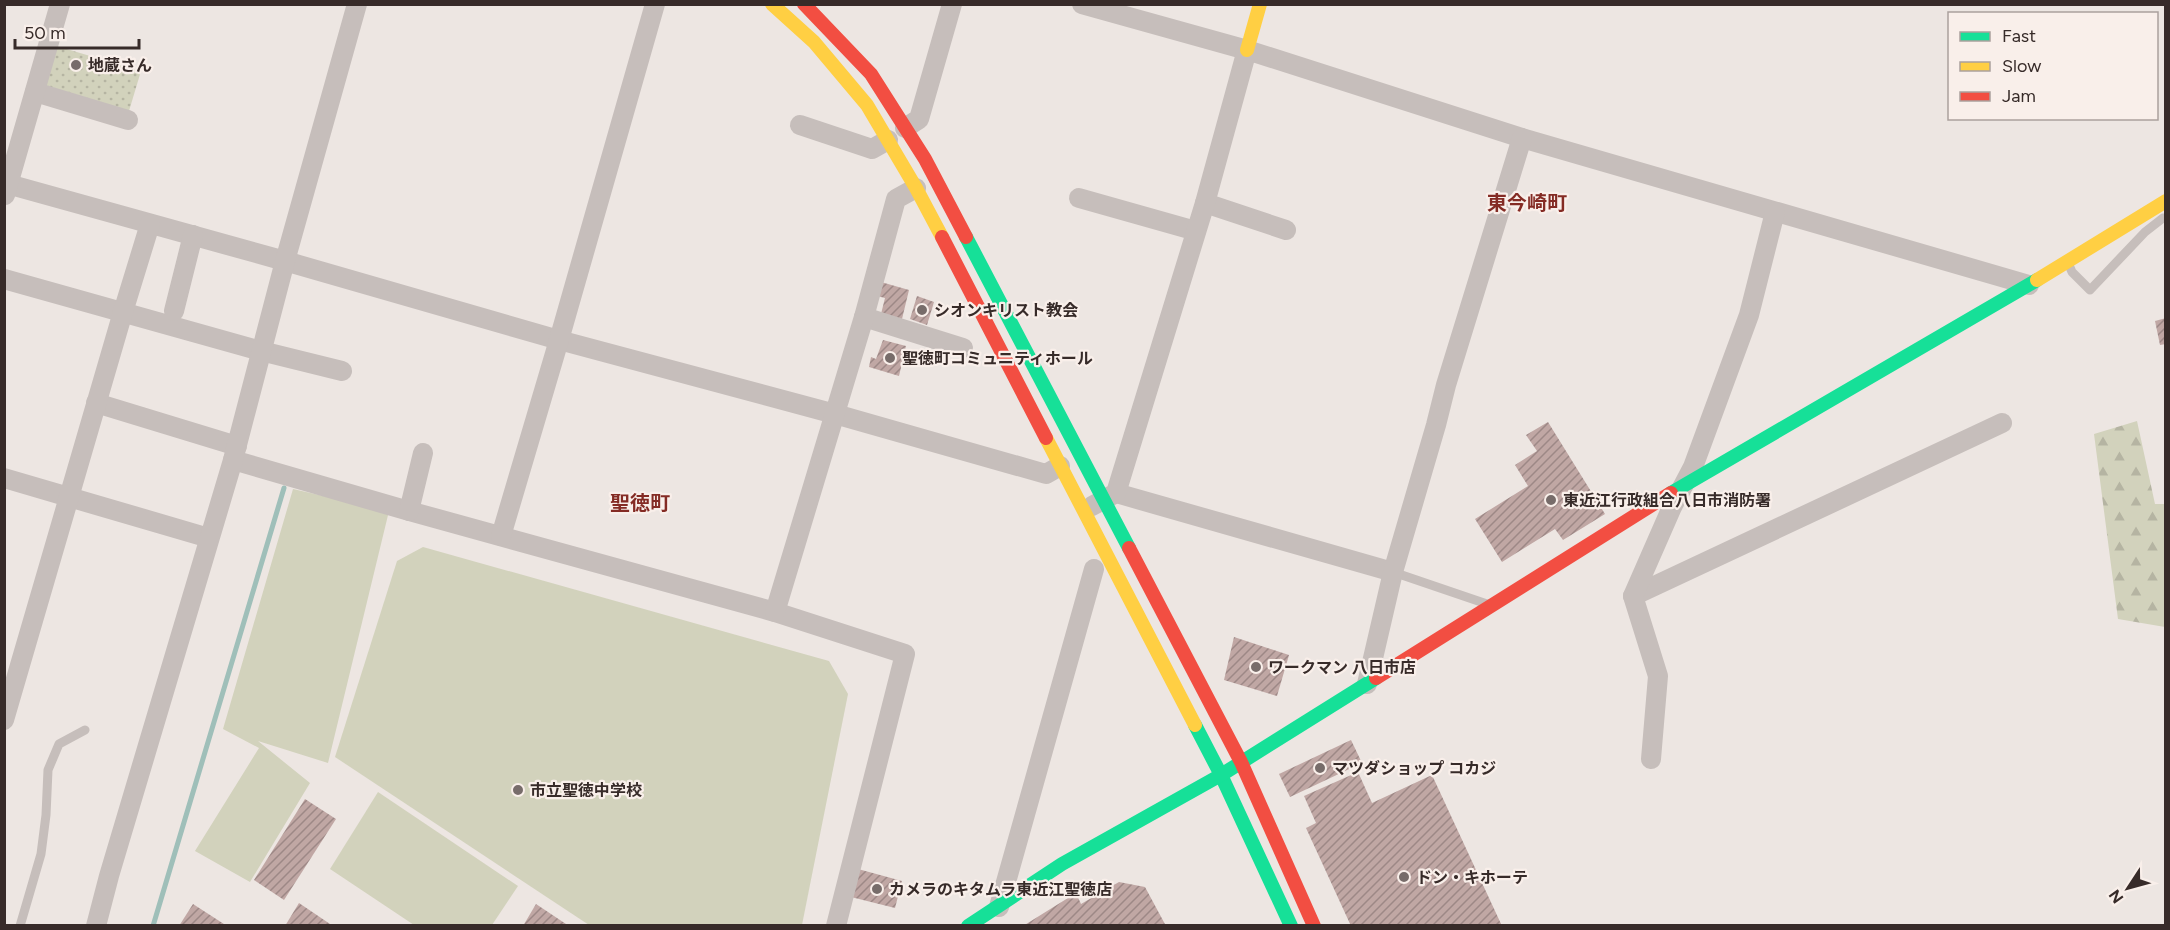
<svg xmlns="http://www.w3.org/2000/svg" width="2170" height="930" font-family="Figtree,'Noto Sans JP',sans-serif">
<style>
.green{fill:#d2d2bc}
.forest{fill:url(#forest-firs)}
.park{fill:url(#park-dots)}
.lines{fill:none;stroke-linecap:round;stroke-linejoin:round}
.stream{stroke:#9fbfb9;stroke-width:5}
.building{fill:url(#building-hatch)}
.lane{stroke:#c6bebb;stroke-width:9}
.street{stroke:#c6bebb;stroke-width:20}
.fast{stroke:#16e098;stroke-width:14}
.slow{stroke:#ffcf43;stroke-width:14}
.jam{stroke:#f24e42;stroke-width:14}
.poi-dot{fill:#776c6a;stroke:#f9efea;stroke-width:2}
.labels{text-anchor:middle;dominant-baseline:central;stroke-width:4.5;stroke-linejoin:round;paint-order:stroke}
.poi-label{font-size:16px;font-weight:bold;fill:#372b29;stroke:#f9efea;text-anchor:start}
.quarter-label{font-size:20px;font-weight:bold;fill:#842b24;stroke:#f9efea}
</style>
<defs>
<pattern id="forest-firs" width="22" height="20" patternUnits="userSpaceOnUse" patternTransform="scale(1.5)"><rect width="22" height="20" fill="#d2d2bc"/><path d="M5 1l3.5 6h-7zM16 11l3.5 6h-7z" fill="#b5b4a2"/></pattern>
<pattern id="park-dots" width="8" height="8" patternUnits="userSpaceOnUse" patternTransform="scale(1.5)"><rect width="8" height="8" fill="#d2d2bc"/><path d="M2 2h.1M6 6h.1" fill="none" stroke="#b5b4a2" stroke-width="1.8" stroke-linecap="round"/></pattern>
<pattern id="building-hatch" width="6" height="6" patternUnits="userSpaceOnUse" patternTransform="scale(1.5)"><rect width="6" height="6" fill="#c0a7a4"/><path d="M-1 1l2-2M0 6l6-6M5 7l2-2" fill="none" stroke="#9d8886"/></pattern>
</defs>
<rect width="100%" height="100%" fill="#ede6e2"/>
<!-- green -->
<g class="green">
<polygon points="293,489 389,511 328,763 258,741 310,783 250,882 195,851 259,748 223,729"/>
<polygon points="423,547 829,661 848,694 802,925 589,925 335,757 397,561"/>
<polygon points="378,792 518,886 492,925 414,925 330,869"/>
</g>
<!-- forest -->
<polygon class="forest" points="2137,421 2155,504 2165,504 2165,627 2118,619 2094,434"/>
<!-- park -->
<polygon class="park" points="53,45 141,71 129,111 41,84"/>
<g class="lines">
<!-- stream -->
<polyline class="stream" points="153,926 284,488"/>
</g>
<!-- building -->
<g class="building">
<polygon points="881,282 909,290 902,319 881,314 885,298 877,296"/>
<polygon points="917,296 934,302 927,325 910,319"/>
<polygon points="2166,318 2166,344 2160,345 2155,321"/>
<polygon points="883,340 906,346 899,376 869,367 871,357 876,359"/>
<polygon points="1548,422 1605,514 1563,540 1555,529 1502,562 1475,519 1528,486 1515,465 1537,451 1526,435"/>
<polygon points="1234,637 1289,655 1277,696 1224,680"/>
<polygon points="1351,740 1362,763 1290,797 1279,774"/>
<polygon points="1358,772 1372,803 1432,775 1502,926 1351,926 1306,828 1316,823 1304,796"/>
<polygon points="305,799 336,819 284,900 254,880"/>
<polygon points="858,869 902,881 895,908 851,897"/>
<polygon points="1119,882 1145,887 1166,926 1023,926 1076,893 1081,904"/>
<polygon points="299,903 333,926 285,926"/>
<polygon points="193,904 227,926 179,926"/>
<polygon points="536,904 569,926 523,926"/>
</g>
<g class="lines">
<!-- lane -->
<g class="lane">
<polyline points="2069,265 2072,272 2090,290 2145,232 2163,218"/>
<polyline points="1393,572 1487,604"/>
<polyline points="20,926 41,854 46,815 48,770 59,744 85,730"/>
</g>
<!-- street -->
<g class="street">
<polyline points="1082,4 1247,50 1522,138 2029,285"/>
<polyline points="35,92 128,120"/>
<polyline points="800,125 872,149 888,140"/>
<polyline points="905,128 919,119 952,4"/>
<polyline points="4,183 285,261 559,340 835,414 1046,474 1060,466"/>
<polyline points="5,195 60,4"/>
<polyline points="1079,198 1196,231"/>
<polyline points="1205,203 1286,230"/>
<polyline points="4,279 261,351 342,371"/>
<polyline points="174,311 193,235"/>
<polyline points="864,317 963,348"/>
<polyline points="96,403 237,446"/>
<polyline points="233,460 409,511 775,612 905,654 836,926"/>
<polyline points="4,478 209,538"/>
<polyline points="1116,493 1393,572"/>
<polyline points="1092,506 1116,493 1205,203 1247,50"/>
<polyline points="409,511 423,453"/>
<polyline points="501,536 559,340 655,4"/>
<polyline points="1633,596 2002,423"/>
<polyline points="775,612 864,317 896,199 916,188"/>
<polyline points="1367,684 1393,572 1436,425 1446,385 1522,138"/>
<polyline points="4,720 123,312 150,224"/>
<polyline points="1651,759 1658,676 1633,596 1672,507 1693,467 1749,315 1775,212"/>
<polyline points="999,907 1094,569"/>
<polyline points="96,926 109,876 233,460 285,261 357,4"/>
</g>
<!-- fast -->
<g class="fast">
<polyline points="966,237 1129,548"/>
<polyline points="1671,493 2037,280"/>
<polyline points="1195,725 1221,775 1291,926"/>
<polyline points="968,926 1062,864 1221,775 1376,678"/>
</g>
<!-- slow -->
<g class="slow">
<polyline points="772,4 814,42 867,105 916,188 942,237"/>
<polyline points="1247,50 1260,4"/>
<polyline points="2037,280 2166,201"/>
<polyline points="1046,438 1195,725"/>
</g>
<!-- jam -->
<g class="jam">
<polyline points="804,4 871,74 925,159 966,237"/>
<polyline points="942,237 1046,438"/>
<polyline points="1129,548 1241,762 1314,926"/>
<polyline points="1376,678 1671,493"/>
</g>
</g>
<!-- markers -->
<g class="poi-dot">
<circle cx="76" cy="65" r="6"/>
<circle cx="922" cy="310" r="6"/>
<circle cx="890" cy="358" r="6"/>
<circle cx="1551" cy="500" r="6"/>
<circle cx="1256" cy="667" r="6"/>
<circle cx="1320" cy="768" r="6"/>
<circle cx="518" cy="790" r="6"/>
<circle cx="1404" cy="877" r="6"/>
<circle cx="877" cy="889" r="6"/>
</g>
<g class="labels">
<!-- poi labels -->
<g class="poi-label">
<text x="88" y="65">地蔵さん</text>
<text x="934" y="310">シオンキリスト教会</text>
<text x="902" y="358">聖徳町コミュニティホール</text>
<text x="1563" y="500">東近江行政組合八日市消防署</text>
<text x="1268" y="667">ワークマン 八日市店</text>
<text x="1332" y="768">マツダショップ コカジ</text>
<text x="530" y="790">市立聖徳中学校</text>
<text x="1416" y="877">ドン・キホーテ</text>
<text x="889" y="889">カメラのキタムラ東近江聖徳店</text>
</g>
<!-- quarter labels -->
<g class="quarter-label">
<text x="1527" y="203">東今崎町</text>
<text x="640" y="503">聖徳町</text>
</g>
</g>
<!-- border -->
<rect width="2170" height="930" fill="none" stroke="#372b29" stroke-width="12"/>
<!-- legend -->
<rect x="1948" y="12" width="210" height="108" fill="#f9efea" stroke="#aba19d" stroke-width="1.5"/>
<rect x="1960" y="32" width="30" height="9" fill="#16e098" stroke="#aba19d" stroke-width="1.5"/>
<text x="2002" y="42" font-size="18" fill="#372b29">Fast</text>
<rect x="1960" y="62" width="30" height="9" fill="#ffcf43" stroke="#aba19d" stroke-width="1.5"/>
<text x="2002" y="72" font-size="18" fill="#372b29">Slow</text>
<rect x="1960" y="92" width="30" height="9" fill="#f24e42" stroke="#aba19d" stroke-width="1.5"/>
<text x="2002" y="102" font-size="18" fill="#372b29">Jam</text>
<!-- north arrow -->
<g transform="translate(2128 888) rotate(234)" stroke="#f9efea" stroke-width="4.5" paint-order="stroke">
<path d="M0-4.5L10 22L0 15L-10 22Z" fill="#372b29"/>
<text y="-9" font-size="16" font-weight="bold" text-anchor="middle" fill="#372b29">N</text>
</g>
<!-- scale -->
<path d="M15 39v9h124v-9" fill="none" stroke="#372b29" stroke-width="3"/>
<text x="24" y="39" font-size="18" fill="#372b29" stroke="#f9efea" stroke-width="4.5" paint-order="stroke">50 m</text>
</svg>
